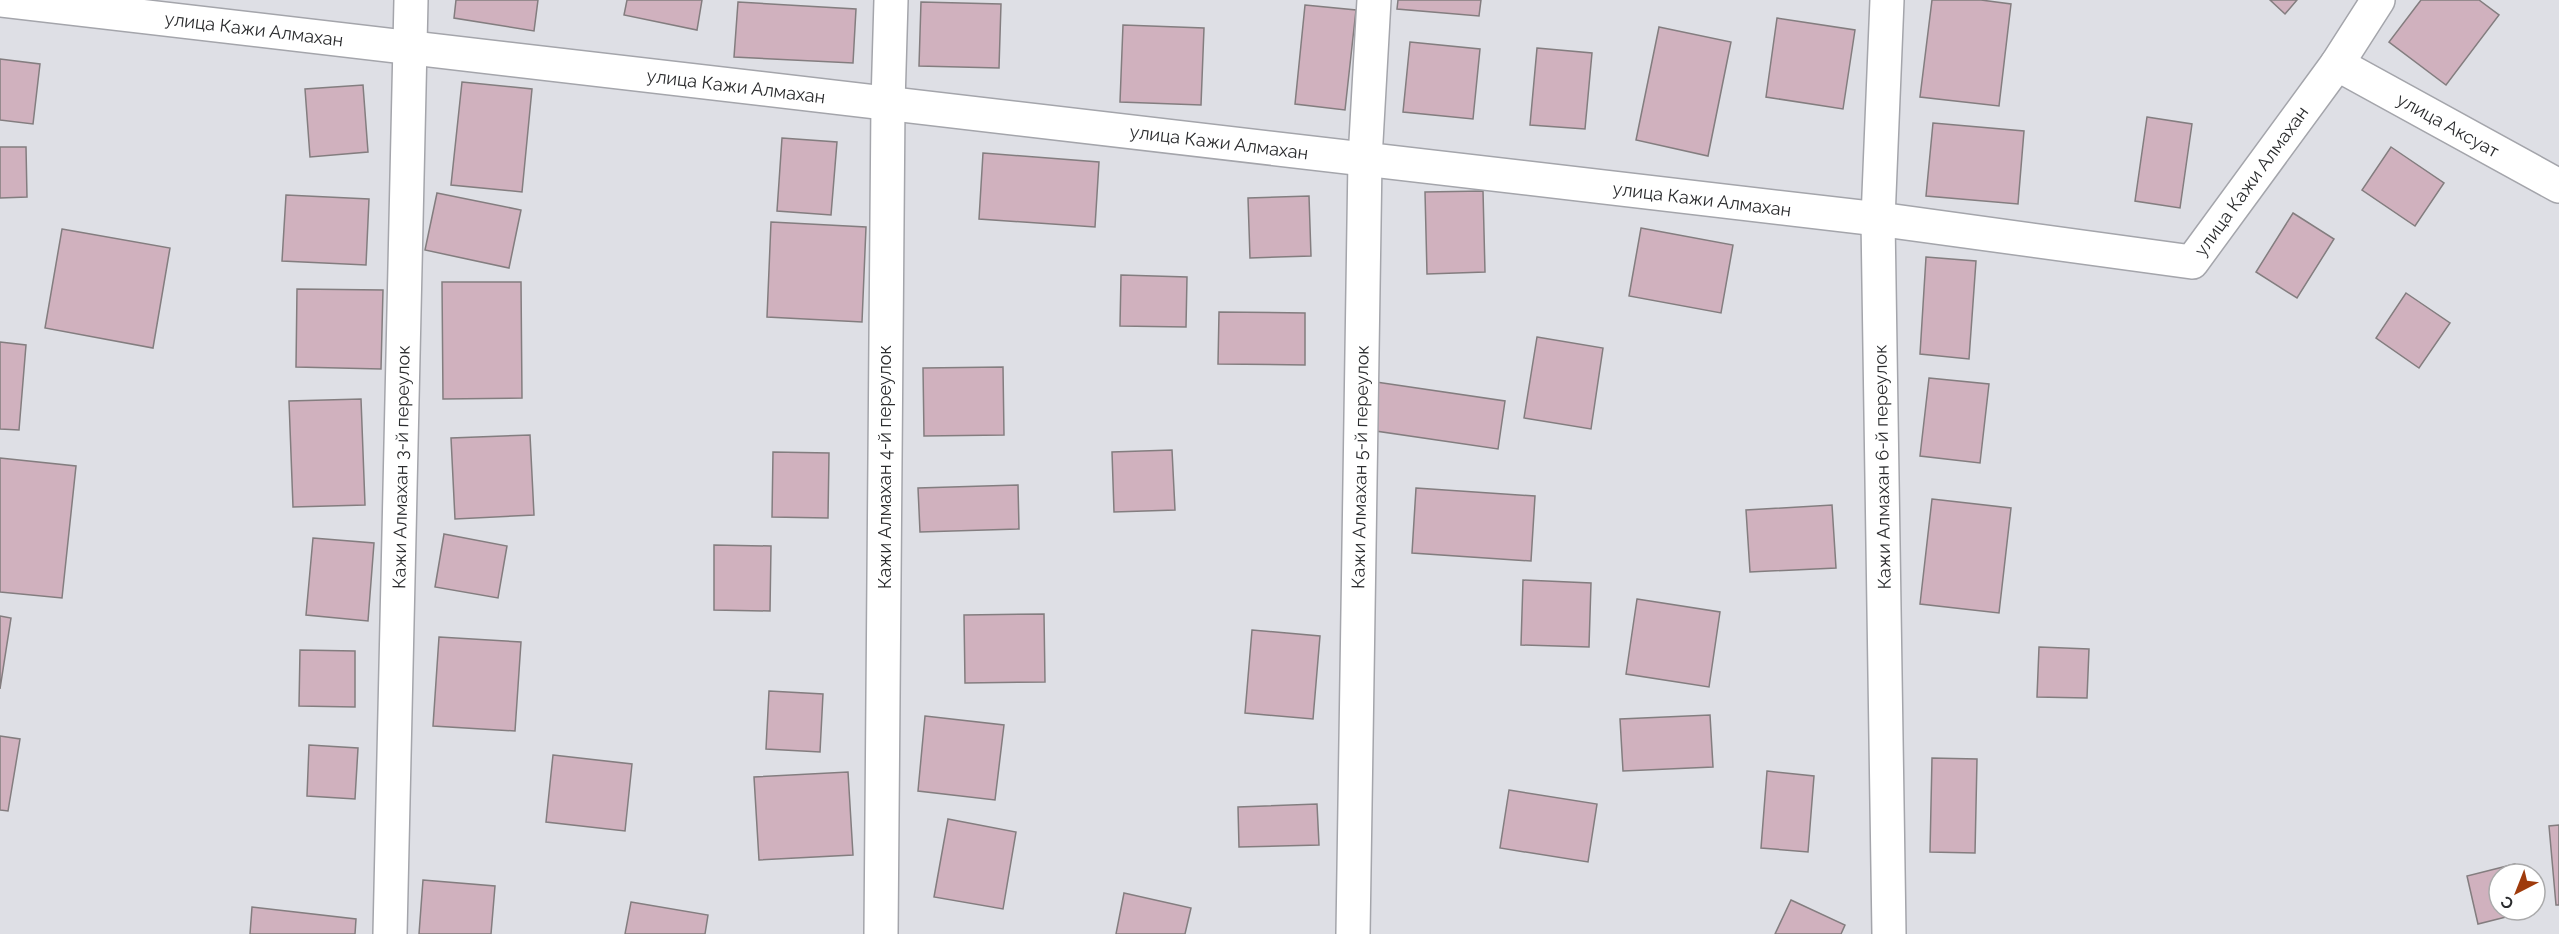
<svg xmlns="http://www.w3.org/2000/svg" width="2559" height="934" font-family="Raleway,sans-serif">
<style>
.building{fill:#d0b1be;stroke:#837d7f;stroke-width:1.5}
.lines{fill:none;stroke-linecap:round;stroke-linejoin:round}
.street-casing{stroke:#a4a5ab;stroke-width:36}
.street{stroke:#fff;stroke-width:33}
.labels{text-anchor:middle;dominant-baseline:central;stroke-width:6;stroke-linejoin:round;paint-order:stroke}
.street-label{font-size:18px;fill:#2a2b2d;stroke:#fff}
</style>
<rect width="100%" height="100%" fill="#dedfe5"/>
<!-- building -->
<g class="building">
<polygon points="456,0 538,0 534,31 454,18"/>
<polygon points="627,0 702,0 697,30 624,15"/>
<polygon points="1398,0 1481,0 1479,16 1397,9"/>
<polygon points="1932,0 1981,0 2011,4 1999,106 1920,97"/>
<polygon points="2270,0 2297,0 2285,14"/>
<polygon points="2421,0 2479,0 2499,15 2446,85 2389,42"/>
<polygon points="738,2 856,9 853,63 734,57"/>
<polygon points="921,2 1001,4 999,68 919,66"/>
<polygon points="1305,5 1356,10 1345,110 1295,104"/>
<polygon points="1777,18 1855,30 1843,109 1766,97"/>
<polygon points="1123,25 1204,28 1201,105 1120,102"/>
<polygon points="1659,27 1731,42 1708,156 1636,140"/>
<polygon points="1410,42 1480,49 1473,119 1403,112"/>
<polygon points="1537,48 1592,53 1585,129 1530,125"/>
<polygon points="0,59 40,64 33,124 0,120"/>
<polygon points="462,82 532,89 522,192 451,185"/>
<polygon points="363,85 368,152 310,157 305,89"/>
<polygon points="2147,117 2192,124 2180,208 2135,201"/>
<polygon points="1933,123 2024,131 2018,204 1926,196"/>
<polygon points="782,138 837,142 831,215 777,211"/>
<polygon points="0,147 26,147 27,197 0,198"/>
<polygon points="2391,147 2444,183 2415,226 2362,190"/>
<polygon points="983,153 1099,162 1095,227 979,219"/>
<polygon points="1483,191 1485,272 1427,274 1425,192"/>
<polygon points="437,193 521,210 509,268 425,250"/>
<polygon points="286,195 369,199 366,265 282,261"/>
<polygon points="1309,196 1311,256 1250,258 1248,198"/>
<polygon points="2293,213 2334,239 2297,298 2256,272"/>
<polygon points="771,222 866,227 862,322 767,317"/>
<polygon points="1641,228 1733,245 1721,313 1629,296"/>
<polygon points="62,229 170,248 153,348 45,328"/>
<polygon points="1926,257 1976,261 1969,359 1920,354"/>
<polygon points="1121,275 1187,277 1186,327 1120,326"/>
<polygon points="442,282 521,282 522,398 443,399"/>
<polygon points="297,289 383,290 381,369 296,367"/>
<polygon points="2406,293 2450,323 2419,368 2376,338"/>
<polygon points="1219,312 1305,313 1305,365 1218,364"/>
<polygon points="1537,337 1603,348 1591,429 1524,418"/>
<polygon points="0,342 26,345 19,430 0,429"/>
<polygon points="1003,367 1004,435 924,436 923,368"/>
<polygon points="1929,378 1989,384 1980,463 1920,456"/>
<polygon points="1376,382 1505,401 1498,449 1369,430"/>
<polygon points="361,399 365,505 293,507 289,401"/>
<polygon points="530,435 534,515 455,519 451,438"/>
<polygon points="1172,450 1175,510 1114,512 1112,452"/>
<polygon points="773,452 829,453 828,518 772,517"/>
<polygon points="0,458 76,466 62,598 0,592"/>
<polygon points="1018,485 1019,529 920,532 918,488"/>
<polygon points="1416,488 1535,496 1531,561 1412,553"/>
<polygon points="1932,499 2011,508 1999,613 1920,604"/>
<polygon points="1832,505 1836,568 1750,572 1746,510"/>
<polygon points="444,534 507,546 498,598 435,587"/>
<polygon points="313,538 374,543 368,621 306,615"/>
<polygon points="714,545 771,546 770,611 714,610"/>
<polygon points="1523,580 1591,583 1589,647 1521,645"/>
<polygon points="1637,599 1720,612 1709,687 1626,674"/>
<polygon points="1044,614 1045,682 965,683 964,615"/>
<polygon points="0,616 11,618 0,689"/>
<polygon points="1252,630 1320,636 1313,719 1245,713"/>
<polygon points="439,637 521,642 515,731 433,726"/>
<polygon points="2039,647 2089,649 2087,698 2037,697"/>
<polygon points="300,650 355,651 355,707 299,706"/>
<polygon points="769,691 823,694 820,752 766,749"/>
<polygon points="1710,715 1713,767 1623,771 1620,719"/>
<polygon points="925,716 1004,725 995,800 918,791"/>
<polygon points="0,736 20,739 8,811 0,810"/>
<polygon points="309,745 358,748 355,799 307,796"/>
<polygon points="553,755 632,764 625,831 546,822"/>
<polygon points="1932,758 1977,759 1975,853 1930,852"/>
<polygon points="1767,771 1814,776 1808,852 1761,848"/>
<polygon points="848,772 853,855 759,860 754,777"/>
<polygon points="1509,790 1597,804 1588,862 1500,848"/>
<polygon points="1317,804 1319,845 1239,847 1238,807"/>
<polygon points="948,819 1016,832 1003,909 934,897"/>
<polygon points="2559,825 2559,905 2556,905 2549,826"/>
<polygon points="2515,864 2517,874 2499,874 2499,910 2526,910 2526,912 2478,924 2467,876"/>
<polygon points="423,880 495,886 491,934 419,934"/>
<polygon points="1124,893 1191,908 1185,934 1116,934"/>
<polygon points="1791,900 1845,925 1841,934 1775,934"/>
<polygon points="631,902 708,915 705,934 625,934"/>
<polygon points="252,907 356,919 355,934 250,934"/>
</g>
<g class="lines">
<defs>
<g id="street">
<polyline points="2,0 1878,219 2192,262 2337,64 2378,0"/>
<polyline points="1887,0 1878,219 1889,934"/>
<polyline points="2337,64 2559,186"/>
<polyline points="390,934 411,0"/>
<polyline points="881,934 888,103 891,0"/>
<polyline points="1353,934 1365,159 1374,0"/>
</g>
</defs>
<!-- street casing -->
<use href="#street" class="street-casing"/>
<!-- street -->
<use href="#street" class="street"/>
</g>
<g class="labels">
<!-- street labels -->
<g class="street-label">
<text transform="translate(254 29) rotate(7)">улица Кажи Алмахан</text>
<text transform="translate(736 86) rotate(7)">улица Кажи Алмахан</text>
<text transform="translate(2448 125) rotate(29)">улица Аксуат</text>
<text transform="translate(1219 142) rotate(7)">улица Кажи Алмахан</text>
<text transform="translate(2251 181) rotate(-54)">улица Кажи Алмахан</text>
<text transform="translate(1702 199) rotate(7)">улица Кажи Алмахан</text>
<text transform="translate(401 467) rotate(-89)">Кажи Алмахан 3-й переулок</text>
<text transform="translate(884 467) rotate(-90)">Кажи Алмахан 4-й переулок</text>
<text transform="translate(1360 467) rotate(-89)">Кажи Алмахан 5-й переулок</text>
<text transform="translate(1882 467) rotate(-91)">Кажи Алмахан 6-й переулок</text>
</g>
</g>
<!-- north arrow -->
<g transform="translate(2517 892) rotate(222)"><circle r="28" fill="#ffffff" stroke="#aaaaab" stroke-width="1.5"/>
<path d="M0-4.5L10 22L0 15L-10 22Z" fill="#9f3b0c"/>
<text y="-9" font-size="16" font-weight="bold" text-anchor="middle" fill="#2a2b2d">С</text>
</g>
</svg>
